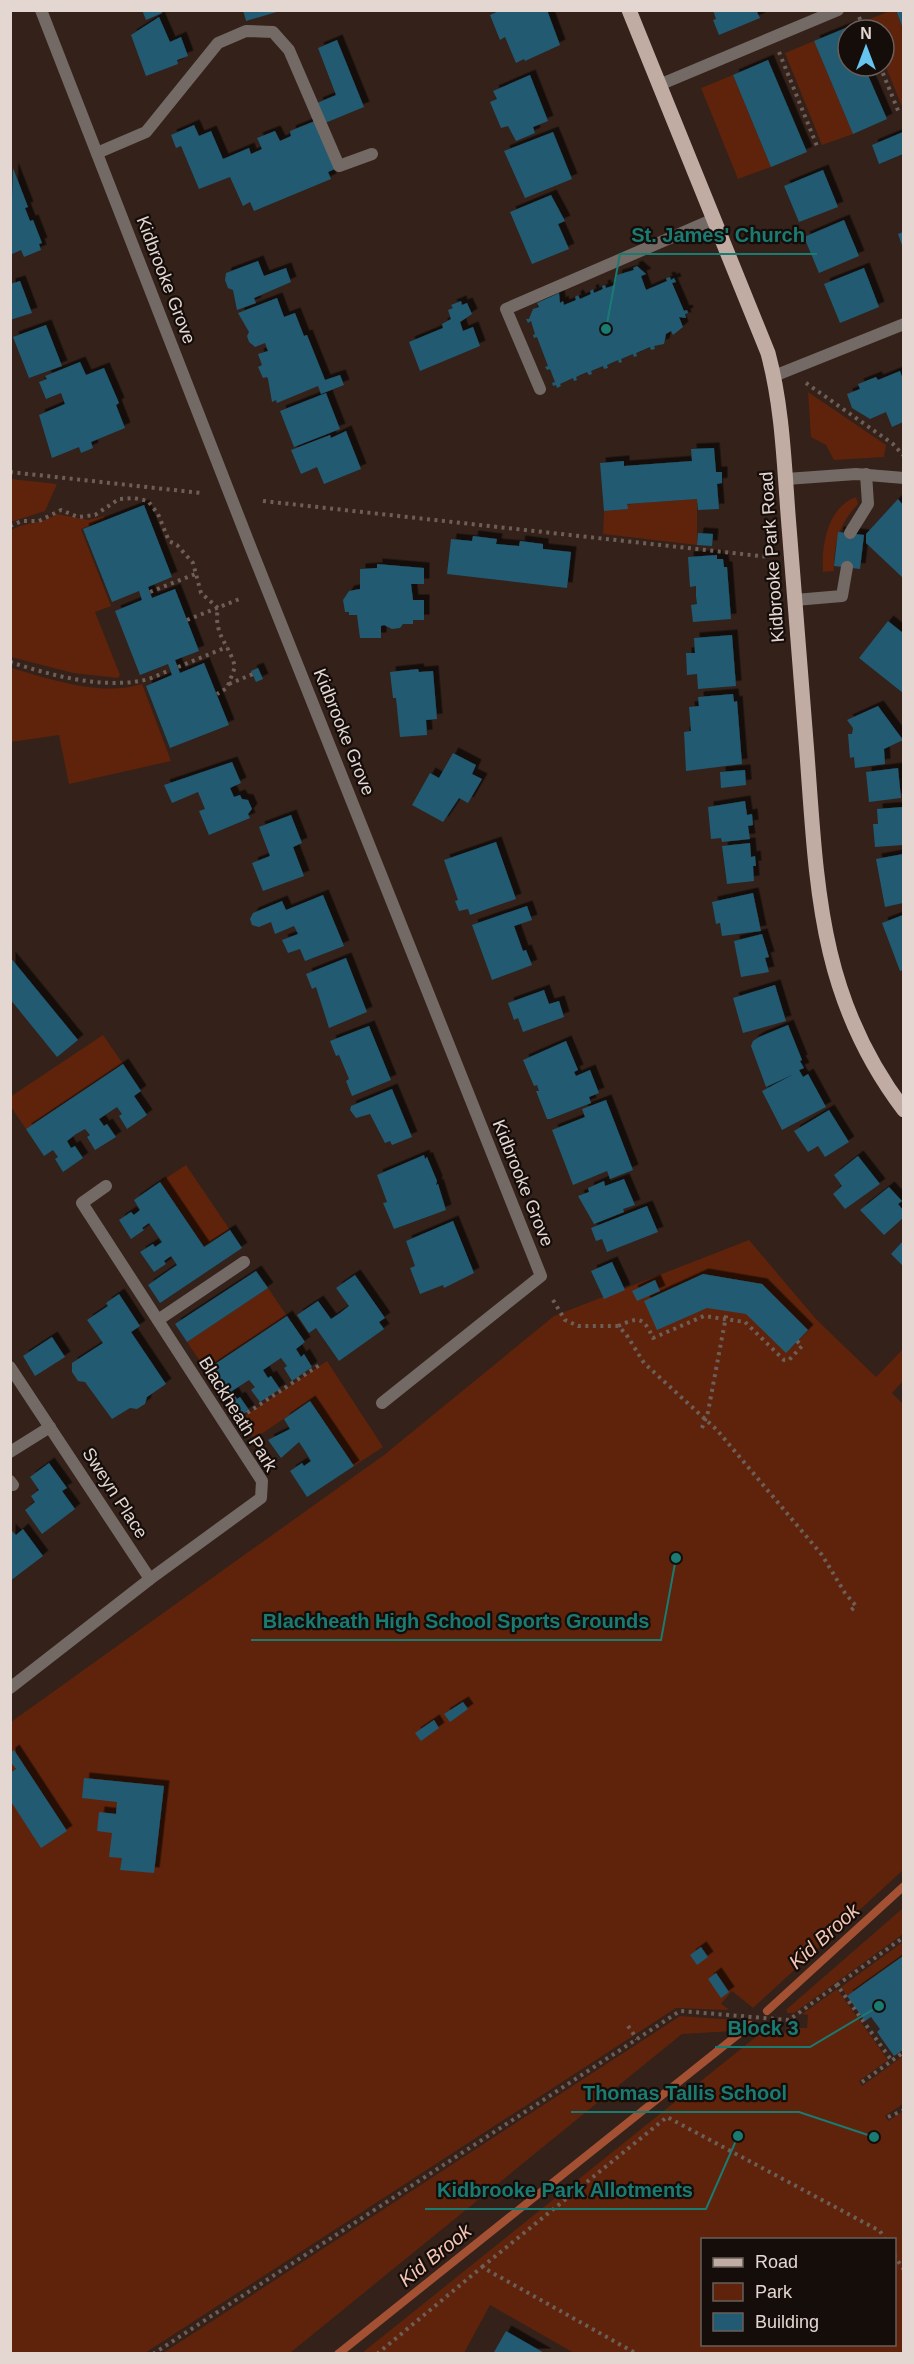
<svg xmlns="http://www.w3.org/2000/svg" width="914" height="2364" font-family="Helvetica,sans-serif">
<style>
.green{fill:#5e230a;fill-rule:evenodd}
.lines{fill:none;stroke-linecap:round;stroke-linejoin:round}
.stream{stroke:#a35132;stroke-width:8}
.building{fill:#215a72;filter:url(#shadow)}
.path{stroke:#6e5e58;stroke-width:4;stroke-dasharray:3 4.5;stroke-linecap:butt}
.service{stroke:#736965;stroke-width:12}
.minor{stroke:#736965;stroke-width:12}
.primary{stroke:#c1aca4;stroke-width:15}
.labels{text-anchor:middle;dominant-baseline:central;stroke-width:4.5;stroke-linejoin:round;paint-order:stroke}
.street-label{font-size:18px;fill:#e4d7d2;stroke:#150d0a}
.water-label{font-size:20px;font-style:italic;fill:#f5c5b4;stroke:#150d0a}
.leader{fill:none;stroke:#1a7b73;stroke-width:2}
.callout-dot{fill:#1a7b73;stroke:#150d0a;stroke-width:2}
.callout-label{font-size:20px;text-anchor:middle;font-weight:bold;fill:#1a7b73;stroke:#150d0a;stroke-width:4.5;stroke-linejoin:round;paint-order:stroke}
</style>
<defs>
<filter id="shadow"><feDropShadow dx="5.5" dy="-5.5" stdDeviation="0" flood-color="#0009"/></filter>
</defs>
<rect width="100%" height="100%" fill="#33211a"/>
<!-- green -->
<g class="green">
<polygon points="890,11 896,11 903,29 903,109 884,62 884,30 871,30 867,20"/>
<polygon points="814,41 853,134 822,145 785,53"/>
<polygon points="733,75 771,167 738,179 701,88"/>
<polygon points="808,392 886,445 884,457 834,460 826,445 811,437"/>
<polygon points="11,479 57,484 45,511 11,522"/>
<path d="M856,497L858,504C839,524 834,543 834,571L823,572C821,544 828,507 856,497Z"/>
<polygon points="697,499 697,545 603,534 604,511 627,509 627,504"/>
<path d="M57,514L88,520L104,516L105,519L81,529L111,606L95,612L120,675L118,678L73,673L11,657V530C28,521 39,525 57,514Z"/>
<path d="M11,668C51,679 100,697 142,684L171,761L69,784L59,735L11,742Z"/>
<polygon points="103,1035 123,1064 26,1129 11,1107 10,1097"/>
<polygon points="186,1165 230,1230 204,1247 160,1182"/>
<polygon points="749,1240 816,1319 876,1377 903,1349 903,1381 892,1393 904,1405 903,1870 753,2008 732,1991 721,2004 729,2009 726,2010 676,2008 145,2353 11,2353 11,1722 384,1455 554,1316"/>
<polygon points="268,1288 287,1316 206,1370 187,1342"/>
<polygon points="327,1361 383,1447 354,1466 310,1401 254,1439 240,1419"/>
<polygon points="903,1908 903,1934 794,2013 787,2013 787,2009"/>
<polygon points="903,1942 903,1956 847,1996 841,1987"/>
<path d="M837,1989L888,2060L859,2081L862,2086L903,2056V2104L885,2116L888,2121L902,2112L903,2115V2353H574L490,2305L464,2353H362L762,2032L785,2033L786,2028H807L808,2015L802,2014ZM702,2240H894V2344H702Z"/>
<polygon points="680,2016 736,2020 735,2031 682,2034 290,2353 163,2353"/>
</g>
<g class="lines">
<!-- stream -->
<g class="stream">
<polyline points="767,2011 904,1886"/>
<polyline points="338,2354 750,2025"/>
</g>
</g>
<!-- building -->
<g class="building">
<polygon points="142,10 162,10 162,13 146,20"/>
<polygon points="243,10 280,10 280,11 246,21"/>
<polygon points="501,10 547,10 560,45 525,61 524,59 516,63 505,37 500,40 490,15"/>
<polygon points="713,10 756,10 760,18 719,35 713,20 716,19"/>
<polygon points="896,10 903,10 903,29"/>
<polygon points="159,17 170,42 181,37 188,56 177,60 178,64 146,76 131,35"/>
<polygon points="848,27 848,66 864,66 887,119 853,134 814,41"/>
<polygon points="337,40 364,107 325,123 317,103 336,95 318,48"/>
<polygon points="768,60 807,152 771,167 733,75"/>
<polygon points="530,75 548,121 533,127 535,133 516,141 508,126 501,128 490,102 497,99 493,91"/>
<polygon points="315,121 335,169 328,172 331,179 254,211 250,202 243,206 230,177 199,189 181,146 176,148 171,135 194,125 199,136 211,131 223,159 249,148 251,154 262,149 257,138 275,131 280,141 291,136 290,131"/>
<polygon points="553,132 572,179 525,198 504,151"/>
<polygon points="903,132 903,154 879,164 872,145"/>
<polygon points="13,168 28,207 25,208 30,221 33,220 42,243 39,244 41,250 24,257 21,250 10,255"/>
<polygon points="823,170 838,207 799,222 784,186"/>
<polygon points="551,195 565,221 558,224 569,249 532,264 510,212"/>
<polygon points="844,220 859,256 819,273 804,237"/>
<polygon points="903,232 903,248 898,234"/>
<polygon points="258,261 264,276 286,268 291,282 254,298 256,303 237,310 233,290 228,288 225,280 226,273"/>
<polygon points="637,266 646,274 641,276 646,290 667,281 666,278 670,277 671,280 674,278 676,282 672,283 684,311 687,310 688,313 685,314 686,318 679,317 683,327 673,335 671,331 666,334 664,344 654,346 655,349 651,350 650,347 636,353 637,356 634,357 633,354 621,359 622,362 619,363 618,360 607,365 608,368 604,369 603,366 591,371 592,374 589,375 587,372 576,377 577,380 574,381 573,378 560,384 561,386 557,388 556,385 553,386 552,383 555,382 550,369 547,370 545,367 548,366 537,337 534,338 533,335 535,334 531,321 528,323 526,319 529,319 533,309 539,307 537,303 559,293 560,303 563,301 564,305 576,300 575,297 578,295 580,299 591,294 590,291 593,289 594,293 603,289 602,286 605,285 606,288 615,285 617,275 634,270 633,268"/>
<polygon points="864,268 879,307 840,323 824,284"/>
<polygon points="20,281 32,313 10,320 10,284"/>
<polygon points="277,298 284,317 295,313 304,336 307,335 325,380 340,375 344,385 321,394 318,386 277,403 276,400 272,402 268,379 267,377 263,378 258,367 262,365 258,354 268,351 265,343 255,347 249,342 247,336 249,332 238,313"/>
<polygon points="461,301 462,305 467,303 472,314 460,322 463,331 473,327 480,346 420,371 409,342 443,328 442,324 451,319 448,310 453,308 451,305"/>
<polygon points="46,325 62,366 29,378 13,337"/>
<polygon points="80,362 86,375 104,368 119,403 116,405 125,428 91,442 93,448 81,453 79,447 52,458 39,415 65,404 61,393 46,399 39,382 47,379 45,376"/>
<polygon points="900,371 903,380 903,422 892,427 886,412 870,419 852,408 847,394 860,389 858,384 876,377 878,380"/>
<polygon points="326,393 340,429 294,447 280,411"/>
<polygon points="346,431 361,469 324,484 317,467 301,474 291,450 330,435 331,438"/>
<polygon points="714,448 716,472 722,472 722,483 717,484 719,509 698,510 697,499 627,504 628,509 604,511 600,463 624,461 624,466 692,461 691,449"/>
<polygon points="898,499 903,505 903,578 866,543 866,534"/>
<polygon points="144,505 172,577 148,587 152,598 175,589 199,651 175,660 180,673 204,663 229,725 170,748 146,686 172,675 168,664 140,675 115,611 142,600 139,591 112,602 83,529"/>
<polygon points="838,532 864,535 860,569 834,566"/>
<polygon points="698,533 713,534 712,546 697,545"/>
<polygon points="473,536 497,539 496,544 519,546 520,541 543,544 543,549 571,552 567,588 447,574 451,539 472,541"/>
<polygon points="717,555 717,559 723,559 724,567 727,567 731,619 693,622 691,605 697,604 696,596 696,586 690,587 688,557"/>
<polygon points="377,564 424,568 424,584 411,584 413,600 424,600 424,620 413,620 413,624 403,624 400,628 392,629 384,625 381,626 381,638 360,638 357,615 349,615 349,612 345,612 343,600 349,591 360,589 360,569 377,568"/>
<polygon points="888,621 903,633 903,693 859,658"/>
<polygon points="732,635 736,686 698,689 697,674 687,675 686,653 695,653 694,638"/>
<polygon points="258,668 263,679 256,682 251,671"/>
<polygon points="418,669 419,672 433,671 437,719 426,720 427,735 400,737 396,698 393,698 390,672"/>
<polygon points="733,694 734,702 737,701 742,764 686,771 684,732 691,731 689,707 699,706 698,697"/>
<polygon points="878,706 903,740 884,749 885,764 855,768 854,757 850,758 848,734 852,734 853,728 847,720"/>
<polygon points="453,753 476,765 472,774 482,779 468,803 459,798 443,822 412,805 430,773 439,778"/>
<polygon points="232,762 241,783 230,788 234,797 240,795 242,799 248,800 252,809 248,814 250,818 209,835 199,811 205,809 198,792 172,803 164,785"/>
<polygon points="898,768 901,798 869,802 866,772"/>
<polygon points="745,770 746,785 721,788 720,772"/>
<polygon points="745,801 747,815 752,814 753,825 748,826 750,839 722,842 721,838 711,839 708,807"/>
<polygon points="903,807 903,845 875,847 873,824 878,824 877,809"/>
<polygon points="291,815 302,843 293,847 304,876 263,891 252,863 270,856 259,827"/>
<polygon points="496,842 516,899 470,915 468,909 459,911 455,901 458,900 444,860"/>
<polygon points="750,843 751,857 755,856 756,866 753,866 754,881 727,884 722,846"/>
<polygon points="903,854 903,903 885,907 876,859"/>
<polygon points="753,893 761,931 722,936 720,923 716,924 712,902"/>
<polygon points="323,895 344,946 305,961 300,949 288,953 282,940 298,934 294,926 275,934 271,922 259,927 252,925 250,919 253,913 282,901 286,910"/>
<polygon points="527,906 532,920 514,926 523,951 526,950 532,965 492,980 472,925"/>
<polygon points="903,915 903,970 900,971 882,923"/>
<polygon points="762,934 769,957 765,958 769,972 741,977 734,941"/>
<polygon points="10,957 78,1040 57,1057 10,999"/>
<polygon points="346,958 367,1012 329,1028 316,987 312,989 306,974"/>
<polygon points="775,985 786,1021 743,1033 733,998"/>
<polygon points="544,990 549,1004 559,1001 564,1017 523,1032 518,1018 514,1020 508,1003"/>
<polygon points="788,1025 802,1060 800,1061 804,1068 799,1070 803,1077 808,1074 826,1107 782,1130 762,1091 794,1074 766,1087 751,1046 753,1041 759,1037"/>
<polygon points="369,1026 391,1080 352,1096 346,1081 349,1079 339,1055 336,1056 330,1041"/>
<polygon points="566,1041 578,1070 574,1072 576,1076 590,1070 599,1093 589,1097 591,1103 550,1119 547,1119 536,1091 539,1091 537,1085 534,1086 523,1060"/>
<polygon points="123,1064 141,1091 134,1096 147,1115 127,1129 119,1116 122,1114 117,1107 99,1119 104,1126 107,1124 116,1137 95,1150 87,1137 90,1135 85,1129 76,1134 67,1141 71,1148 75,1146 83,1158 63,1172 55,1159 58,1157 53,1150 44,1156 26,1129"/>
<polygon points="392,1089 412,1137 392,1145 390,1141 385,1143 370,1114 356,1118 350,1110 351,1106"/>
<polygon points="606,1100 633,1170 610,1179 607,1171 573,1185 552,1130 585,1117 582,1109"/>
<polygon points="829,1110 849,1142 825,1157 818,1146 808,1152 794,1131"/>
<polygon points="424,1155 425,1159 427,1157 437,1181 436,1185 438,1184 446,1210 394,1229 383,1203 387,1202 377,1175"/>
<polygon points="858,1156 880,1184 845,1209 833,1194 842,1186 834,1175"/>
<polygon points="624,1179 635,1205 623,1209 624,1212 594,1224 578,1196 589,1192 588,1188 604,1181 605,1186"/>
<polygon points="160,1182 204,1247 230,1230 242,1248 160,1303 148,1285 177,1265 171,1256 164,1261 166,1264 154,1272 140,1252 153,1244 155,1247 162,1242 149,1223 142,1228 144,1230 131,1239 119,1220 131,1212 134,1215 140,1210 134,1200"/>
<polygon points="889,1187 902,1201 898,1204 903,1210 903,1218 884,1235 860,1210"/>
<polygon points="647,1206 658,1232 607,1252 602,1239 596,1241 591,1228"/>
<polygon points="453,1221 474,1273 444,1288 443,1285 420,1294 410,1268 415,1266 406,1241"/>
<polygon points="903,1241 903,1266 891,1254"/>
<polygon points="612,1262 625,1290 604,1299 591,1271"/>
<polygon points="256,1271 268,1288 187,1342 175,1324"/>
<polygon points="703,1274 762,1284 808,1330 786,1353 746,1314 707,1308 657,1330 644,1301"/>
<polygon points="355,1275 385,1318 379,1322 384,1329 339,1361 316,1328 309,1333 297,1315 318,1301 331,1319 340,1313 349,1306 336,1288"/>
<polygon points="655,1280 660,1291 637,1301 632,1291"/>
<polygon points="119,1294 140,1326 131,1332 166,1384 147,1397 145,1404 137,1409 130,1408 112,1419 85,1382 78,1381 72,1372 72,1363 103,1343 87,1320 108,1306 106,1303"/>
<polygon points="287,1316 305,1342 296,1349 301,1357 304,1354 312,1367 292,1381 284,1368 287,1366 281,1358 263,1370 268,1378 271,1376 280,1389 260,1402 251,1390 255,1387 249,1380 232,1391 237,1399 240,1397 249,1410 238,1418 206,1370"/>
<polygon points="52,1337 65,1357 35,1376 23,1356"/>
<polygon points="310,1401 354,1466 307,1497 290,1471 302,1463 304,1466 311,1461 305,1451 299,1442 281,1458 268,1440 290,1429 284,1419"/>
<polygon points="49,1463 67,1488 62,1491 75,1509 42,1534 25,1510 35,1502 31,1496 39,1490 30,1477"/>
<polygon points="10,1529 16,1535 23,1529 43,1556 10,1581"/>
<polygon points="463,1702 468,1709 450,1722 444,1714"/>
<polygon points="434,1720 439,1728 421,1741 415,1733"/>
<polygon points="14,1750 67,1831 41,1848 10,1800 10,1773 16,1769 10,1761 10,1753"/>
<polygon points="84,1778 164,1786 154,1873 120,1870 122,1858 109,1857 112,1833 97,1831 99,1812 116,1814 117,1802 82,1798"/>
<polygon points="701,1947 708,1957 697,1965 690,1955"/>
<polygon points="903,1956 903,2050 894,2056 877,2032 880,2029 871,2017 865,2021 847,1996"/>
<polygon points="716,1973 729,1992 721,1998 708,1979"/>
<polygon points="506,2331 546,2354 493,2354"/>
</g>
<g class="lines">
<!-- path -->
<g class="path">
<polyline points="859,17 865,30"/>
<polyline points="779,52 817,146"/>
<polyline points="880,66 899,113"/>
<polyline points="806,383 893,444 904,456"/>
<polyline points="10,472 201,493"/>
<polyline points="263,501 769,557"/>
<path d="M10,526L22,521H39L61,510L78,517L95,515L119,499L134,498L148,501L158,514L169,541L177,545L193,563L201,593L218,608C213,635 229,643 235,667L227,688L217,694"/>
<polyline points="150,592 198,573"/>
<polyline points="187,620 242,598"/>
<path d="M10,662C50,675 98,688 139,681C150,680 160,674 170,670"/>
<polyline points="178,667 227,647"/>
<polyline points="229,684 253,674"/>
<polyline points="553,1300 565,1320 578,1326 618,1326 626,1334 644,1363 717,1430 822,1555 845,1593 856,1606 851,1610"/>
<path d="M618,1326C639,1317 643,1316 653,1338L704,1316L745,1322L784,1360H789L802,1346L797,1341"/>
<polyline points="241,1417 321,1364"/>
<polyline points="702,1428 708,1412 727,1311"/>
<polyline points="837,1985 904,1937"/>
<polyline points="628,2026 637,2039"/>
<polyline points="862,2082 904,2052"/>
<polyline points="888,2117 904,2110"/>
<polyline points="894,2255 904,2270"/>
<polyline points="482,2267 667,2117 880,2231 885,2240"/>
<polyline points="153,2354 680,2011 789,2020 837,1985 892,2061"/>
<polyline points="377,2354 482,2267 637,2354"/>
</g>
<!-- service -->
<g class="service">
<polyline points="97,153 146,132 218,43 246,31 273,32 289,50 339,166 372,154"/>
<polyline points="540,389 506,309 714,219"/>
<polyline points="850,533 868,504 866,474"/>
<polyline points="795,600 842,596 847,567"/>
<polyline points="158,1320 244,1262"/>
</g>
<!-- minor -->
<g class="minor">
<polyline points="41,10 252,551 541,1276 382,1403"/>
<polyline points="659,85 838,10"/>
<polyline points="774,376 904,324"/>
<polyline points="786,479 856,474 904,478"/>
<polyline points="10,1367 150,1579"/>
<polyline points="10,1452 50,1427"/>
<polyline points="10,1481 13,1485"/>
<polyline points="10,1688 150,1579 261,1498 262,1481 82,1203 106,1186"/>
</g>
<!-- primary -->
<path class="primary" d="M629,10L768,353C782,405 784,460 788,514C794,594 801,674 807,754C817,888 819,998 904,1110"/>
</g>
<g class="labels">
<!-- street labels -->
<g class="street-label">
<text transform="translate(166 280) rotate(69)">Kidbrooke Grove</text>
<text transform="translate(772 557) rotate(-94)">Kidbrooke Park Road</text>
<text transform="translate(344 732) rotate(68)">Kidbrooke Grove</text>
<text transform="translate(523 1183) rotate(68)">Kidbrooke Grove</text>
<text transform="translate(238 1414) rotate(58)">Blackheath Park</text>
<text transform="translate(115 1493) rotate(57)">Sweyn Place</text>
</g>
<!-- water labels -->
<g class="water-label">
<text transform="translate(824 1936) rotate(-42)">Kid Brook</text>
<text transform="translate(435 2255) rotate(-39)">Kid Brook</text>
</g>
</g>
<!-- callouts -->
<path class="leader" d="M606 329L620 254H817M676 1558L661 1640H251M879 2006L810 2047H715M874 2137L799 2112H571M738 2136L706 2209H425"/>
<g class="callout-dot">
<circle cx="606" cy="329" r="6"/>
<circle cx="676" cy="1558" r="6"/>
<circle cx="879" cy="2006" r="6"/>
<circle cx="874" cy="2137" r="6"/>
<circle cx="738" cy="2136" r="6"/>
</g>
<g class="callout-label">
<text x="718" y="242">St. James' Church</text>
<text x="456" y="1628">Blackheath High School Sports Grounds</text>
<text x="763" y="2035">Block 3</text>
<text x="685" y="2100">Thomas Tallis School</text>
<text x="565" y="2197">Kidbrooke Park Allotments</text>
</g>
<!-- border -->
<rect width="914" height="2364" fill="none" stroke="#e4d7d2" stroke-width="24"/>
<!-- legend -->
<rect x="701" y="2238" width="195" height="108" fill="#150d0a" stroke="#685e5a" stroke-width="1.5"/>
<rect x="713" y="2258" width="30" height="9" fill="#c1aca4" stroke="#685e5a" stroke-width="1.5"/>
<text x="755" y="2268" font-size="18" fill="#e4d7d2">Road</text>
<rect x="713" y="2283" width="30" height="18" fill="#5e230a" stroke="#685e5a" stroke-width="1.5"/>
<text x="755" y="2298" font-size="18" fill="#e4d7d2">Park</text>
<rect x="713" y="2313" width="30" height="18" fill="#215a72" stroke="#685e5a" stroke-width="1.5"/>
<text x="755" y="2328" font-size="18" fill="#e4d7d2">Building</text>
<!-- north arrow -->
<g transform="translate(866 48)"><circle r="28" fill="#150d0a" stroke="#685e5a" stroke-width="1.5"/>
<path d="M0-4.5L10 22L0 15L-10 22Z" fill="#67c4ef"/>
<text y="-9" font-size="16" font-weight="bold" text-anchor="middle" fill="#e4d7d2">N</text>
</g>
</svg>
